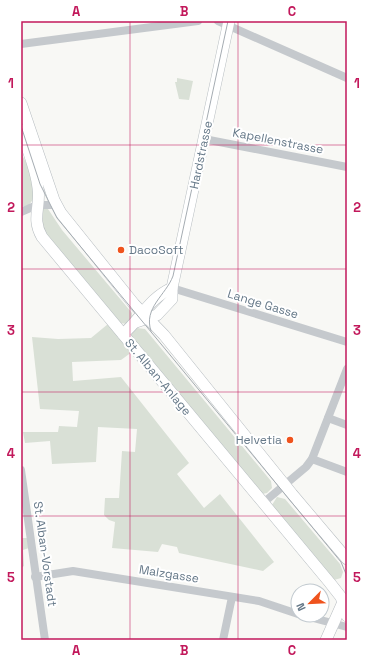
<svg xmlns="http://www.w3.org/2000/svg" width="368" height="661" font-family="'Space Grotesk',sans-serif">
<style>
.green{fill:#d9e0d6}
.lines{fill:none;stroke-linecap:round;stroke-linejoin:round}
.secondary-casing{stroke:#b7bdc1;stroke-width:12}
.street{stroke:#c5c9cd;stroke-width:8}
.secondary{stroke:#fff;stroke-width:11}
.tram{stroke:#a5acb2;stroke-width:1}
.grid{fill:none;stroke:#c2185b;stroke-width:1;stroke-opacity:0.55}
.poi-dot{fill:#ef531d;stroke:#fff;stroke-width:1.5}
.labels{text-anchor:middle;dominant-baseline:central;stroke-width:4;stroke-linejoin:round;paint-order:stroke}
.street-label{font-size:12px;fill:#657888;stroke:#fff}
.poi-label{font-size:12px;fill:#657888;stroke:#fff;text-anchor:start}
.neatline{fill:none;stroke:#c2185b;stroke-width:1.5}
.grid-label{font-size:13px;text-anchor:middle;font-weight:bold;fill:#c2185b}
</style>
<rect width="100%" height="100%" fill="#f8f8f5"/>
<!-- green -->
<g class="green">
<polygon points="177,78 193,81 189,100 179,99 175,82 177,82"/>
<polygon points="21,153 30,170 34,198 29,205 21,207"/>
<polygon points="46,206 62,230 132,313 132,317 127,324 120,323 44,235 40,209"/>
<polygon points="108,324 132,352 121,360 72,362 73,381 121,377 189,463 177,474 204,508 220,494 274,562 263,571 179,553 177,547 162,544 158,552 112,548 115,522 109,520 104,515 105,498 119,498 122,451 135,452 137,429 98,427 96,462 52,464 50,441 25,443 23,432 58,432 59,426 77,427 79,411 40,409 32,337 58,339 91,338"/>
<polygon points="137,328 145,329 271,481 272,488 267,493 262,494 131,336 131,333"/>
<polygon points="277,497 285,499 340,564 343,572 341,578 334,580 272,505"/>
<polygon points="21,538 27,538 29,548 23,550 24,566 21,568"/>
</g>
<g class="lines">
<defs>
<g id="secondary">
<polyline points="21,103 54,200 61,213 134,304 164,335 292,494 347,559"/>
<path d="M21,130C27,149 36,168 38,188C41,207 31,218 42,237L330,583L341,597L347,616"/>
<polyline points="136,322 157,315 172,299 172,288 229,21"/>
<path d="M123,334C141,319 148,299 172,288"/>
<polyline points="326,640 343,602"/>
</g>
</defs>
<!-- secondary casing -->
<use href="#secondary" class="secondary-casing"/>
<!-- street -->
<g class="street">
<polyline points="218,21 347,78"/>
<polyline points="21,44 198,21"/>
<polyline points="204,139 347,167"/>
<polyline points="21,212 37,205 56,205"/>
<polyline points="172,288 347,342"/>
<polyline points="328,418 347,425"/>
<polyline points="312,459 347,472"/>
<polyline points="21,470 45,640"/>
<polyline points="263,503 306,467 312,459 347,369"/>
<polyline points="35,577 73,571 259,601 298,614"/>
<polyline points="302,615 347,627"/>
<polyline points="223,640 232,597"/>
</g>
<!-- secondary -->
<use href="#secondary" class="secondary"/>
<!-- tram -->
<g class="tram">
<polyline points="21,126 40,184 57,218 341,562 346,574 347,596"/>
<path d="M151,331C143,308 166,295 173,276L228,21"/>
</g>
</g>
<!-- grid -->
<path class="grid" d="M130,21V640M238,21V640M21,145H347M21,269H347M21,392H347M21,516H347"/>
<!-- markers -->
<g class="poi-dot">
<circle cx="121" cy="250" r="4"/>
<circle cx="290" cy="440" r="4"/>
</g>
<g class="labels">
<!-- street labels -->
<g class="street-label">
<text transform="translate(278 141) rotate(11)">Kapellenstrasse</text>
<text transform="translate(201 155) rotate(-78)">Hardstrasse</text>
<text transform="translate(263 304) rotate(17)">Lange Gasse</text>
<text transform="translate(158 377) rotate(50)">St. Alban-Anlage</text>
<text transform="translate(45 554) rotate(82)">St. Alban-Vorstadt</text>
<text transform="translate(169 574) rotate(9)">Malzgasse</text>
</g>
<!-- poi labels -->
<g class="poi-label">
<text x="129" y="250">DacoSoft</text>
<text x="282" y="440" text-anchor="end">Helvetia</text>
</g>
</g>
<!-- border -->
<rect width="368" height="661" fill="none" stroke="#ffffff" stroke-width="44"/>
<!-- north arrow -->
<g transform="translate(310 603) rotate(246)"><circle r="19" fill="#ffffff" stroke="#c1c9cf"/>
<path d="M0-3L7 15L0 10L-7 15Z" fill="#ef531d"/>
<text y="-6" font-size="11" font-weight="bold" text-anchor="middle" fill="#657888">N</text>
</g>
<rect x="22" y="22" width="324" height="617" class="neatline"/>
<g class="grid-label">
<text x="76" y="16">A</text>
<text x="184" y="16">B</text>
<text x="292" y="16">C</text>
<text x="11" y="88">1</text>
<text x="357" y="88">1</text>
<text x="11" y="212">2</text>
<text x="357" y="212">2</text>
<text x="11" y="335">3</text>
<text x="357" y="335">3</text>
<text x="11" y="458">4</text>
<text x="357" y="458">4</text>
<text x="11" y="582">5</text>
<text x="357" y="582">5</text>
<text x="76" y="655">A</text>
<text x="184" y="655">B</text>
<text x="292" y="655">C</text>
</g>
</svg>
